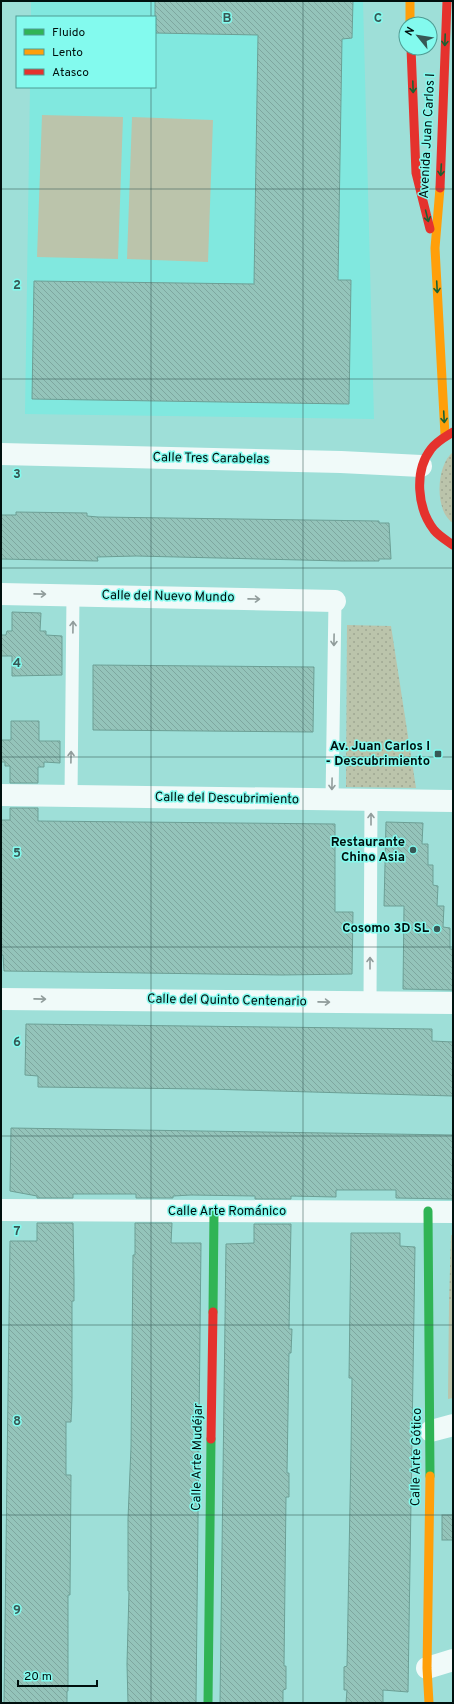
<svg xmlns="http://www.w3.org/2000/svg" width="454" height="1704" font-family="Overpass,sans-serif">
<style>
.built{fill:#81e8df}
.grass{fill:url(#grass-dots)}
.garden{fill:#bbc4ab}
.building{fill:url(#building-back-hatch);stroke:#6c9f95}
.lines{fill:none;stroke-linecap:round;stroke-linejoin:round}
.lane{stroke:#f0faf9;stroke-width:13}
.street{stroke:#f0faf9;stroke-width:22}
.fast{stroke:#30b455;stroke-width:9}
.slow{stroke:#ff9f0a;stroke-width:9}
.jam{stroke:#e5322d;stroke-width:9}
.oneway{stroke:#186232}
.oneway2{stroke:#909c9b}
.grid{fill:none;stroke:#375855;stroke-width:1;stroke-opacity:0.55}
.poi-dot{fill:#375855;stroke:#83faee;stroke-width:1.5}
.labels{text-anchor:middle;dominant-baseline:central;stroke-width:3;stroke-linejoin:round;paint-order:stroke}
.street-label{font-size:13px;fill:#00100e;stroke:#83faee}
.poi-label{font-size:13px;font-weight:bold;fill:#00100e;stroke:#83faee;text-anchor:end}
.grid-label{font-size:13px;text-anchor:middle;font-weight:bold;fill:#375855;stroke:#83faee;stroke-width:3;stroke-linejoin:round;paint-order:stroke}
</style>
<defs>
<pattern id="grass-dots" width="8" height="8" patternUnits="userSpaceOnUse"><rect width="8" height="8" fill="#bbc4ab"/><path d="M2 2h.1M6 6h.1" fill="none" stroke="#9fa792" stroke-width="1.8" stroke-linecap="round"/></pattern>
<pattern id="building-back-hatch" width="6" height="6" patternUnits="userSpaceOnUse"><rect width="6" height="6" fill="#94c4ba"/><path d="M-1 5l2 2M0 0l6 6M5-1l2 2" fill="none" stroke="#7ea79f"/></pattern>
</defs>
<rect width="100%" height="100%" fill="#9edfd8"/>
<!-- built -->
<polygon class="built" points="31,1 363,1 374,419 25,414 30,87 155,87 155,17 31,17"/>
<!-- grass -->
<g class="grass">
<path d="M453,452V523C434,511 436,465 453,452Z"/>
<polygon points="347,625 391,626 416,788 346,787"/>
<polygon points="451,1235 453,1235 453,1299 449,1301"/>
</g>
<!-- garden -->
<g class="garden">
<polygon points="42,115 123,117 118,259 37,257"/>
<polygon points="132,117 213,120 208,262 127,259"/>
<polygon points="453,1299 453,1398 448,1399 449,1301"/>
</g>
<!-- building -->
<g class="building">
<polygon points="155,1 353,1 352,38 342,39 338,280 351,280 349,404 32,399 34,281 254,284 258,35 155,33"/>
<polygon points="16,512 87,513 87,516 98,517 379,521 379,523 389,523 391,559 379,559 379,561 342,561 136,556 97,557 98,561 1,559 1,515 16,515"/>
<polygon points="12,612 41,613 40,631 46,631 46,635 62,636 62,675 12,676 12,656 1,656 1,635 6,635 7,631 12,631"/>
<polygon points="93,665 314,667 313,732 93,730"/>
<polygon points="11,721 39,721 39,741 60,741 60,763 44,762 44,767 38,767 38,783 10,783 10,766 5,766 5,762 1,762 1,740 11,740"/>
<polygon points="10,808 38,808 38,821 335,824 335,912 353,912 352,974 282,975 4,971 3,955 1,955 1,820 10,820"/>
<polygon points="386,822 423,823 422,844 428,844 428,865 433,865 433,885 438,886 437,906 444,906 443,927 450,928 450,949 453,949 453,990 403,989 404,906 384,906"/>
<polygon points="26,1024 432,1029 432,1041 453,1042 453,1096 206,1089 38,1087 38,1076 25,1075"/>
<polygon points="11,1128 453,1135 453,1199 396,1198 396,1190 336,1190 336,1197 291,1196 291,1199 255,1199 255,1196 191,1195 173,1196 173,1198 136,1198 136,1194 73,1194 73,1198 37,1198 37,1196 10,1191"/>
<polygon points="37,1223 73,1223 74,1278 74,1301 72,1301 72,1398 71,1422 66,1422 66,1475 71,1475 70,1595 68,1595 68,1691 67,1691 67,1703 4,1703 10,1241 37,1241"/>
<polygon points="135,1223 172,1223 171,1243 201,1243 196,1703 128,1703 127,1664 129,1591 128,1591 128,1519 131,1447 133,1255 135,1255"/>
<polygon points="254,1224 291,1224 289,1329 292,1329 291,1353 289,1353 287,1473 289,1473 289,1497 286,1497 284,1666 286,1666 286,1689 283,1690 283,1703 220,1703 226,1244 254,1243"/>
<polygon points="351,1233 400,1233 400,1246 415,1247 408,1692 383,1690 383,1703 346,1703 347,1690 344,1690 344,1667 347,1666 351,1450 352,1378 349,1378"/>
<rect x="442" y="1515" width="11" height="25"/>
</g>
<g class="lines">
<!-- lane -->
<g class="lane">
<polyline points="71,796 73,595"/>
<polyline points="332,800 335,601"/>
<polyline points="370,1002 371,801"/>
</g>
<!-- street -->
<g class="street">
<polyline points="1,454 341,462 421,466"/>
<polyline points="1,594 335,601"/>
<polyline points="1,795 453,801"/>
<polyline points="1,999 453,1003"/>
<polyline points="1,1210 453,1212"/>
<polyline points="431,1431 453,1425"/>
<polyline points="427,1668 453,1660"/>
</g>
<!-- fast -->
<g class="fast">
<polyline points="428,1211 430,1476"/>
<polyline points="213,1312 214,1212"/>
<polyline points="208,1703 211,1439"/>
</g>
<!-- slow -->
<g class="slow">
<polyline points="410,1 410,24"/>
<polyline points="440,188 435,248 445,435"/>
<polyline points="429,1703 427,1668 430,1476"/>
</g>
<!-- jam -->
<g class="jam">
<polyline points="411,48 416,173 430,229"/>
<polyline points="440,188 447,1"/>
<path d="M453,432C445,437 437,441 431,449C414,471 417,508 434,530C439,536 446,540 453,545"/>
<polyline points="211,1439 213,1312"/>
</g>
</g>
<!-- one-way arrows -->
<defs><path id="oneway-shaft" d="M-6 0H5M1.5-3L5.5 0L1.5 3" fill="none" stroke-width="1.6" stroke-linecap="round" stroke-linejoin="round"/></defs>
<g class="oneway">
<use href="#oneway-shaft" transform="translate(445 40) rotate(92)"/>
<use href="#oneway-shaft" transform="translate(413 87) rotate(88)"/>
<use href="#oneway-shaft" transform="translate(441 170) rotate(93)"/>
<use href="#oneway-shaft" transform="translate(427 216) rotate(76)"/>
<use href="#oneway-shaft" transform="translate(437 287) rotate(87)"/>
<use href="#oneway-shaft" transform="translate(444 417) rotate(87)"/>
</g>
<g class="oneway2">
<use href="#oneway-shaft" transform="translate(40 594) rotate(1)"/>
<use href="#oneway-shaft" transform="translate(254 599) rotate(1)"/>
<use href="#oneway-shaft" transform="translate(73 627) rotate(-89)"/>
<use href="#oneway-shaft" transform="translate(334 640) rotate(91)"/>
<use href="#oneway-shaft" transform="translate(71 757) rotate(-89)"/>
<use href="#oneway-shaft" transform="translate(332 784) rotate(91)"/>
<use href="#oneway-shaft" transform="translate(371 819) rotate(-90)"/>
<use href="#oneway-shaft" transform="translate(370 963) rotate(-90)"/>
<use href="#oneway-shaft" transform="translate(40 999) rotate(1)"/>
<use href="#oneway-shaft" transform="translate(324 1002) rotate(1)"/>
</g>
<!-- grid -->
<path class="grid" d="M151,1V17M303,1V1703M151,87V1703M1,189H453M1,379H453M1,568H453M1,757H453M1,947H453M1,1136H453M1,1325H453M1,1515H453"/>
<!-- markers -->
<g class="poi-dot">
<rect x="434" y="750" width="8" height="8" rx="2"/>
<circle cx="413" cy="850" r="4"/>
<circle cx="437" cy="929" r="4"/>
</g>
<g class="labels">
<!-- street labels -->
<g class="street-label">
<text transform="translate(428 136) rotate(-87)">Avenida Juan Carlos I</text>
<text transform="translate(211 459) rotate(1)">Calle Tres Carabelas</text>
<text transform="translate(168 597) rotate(1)">Calle del Nuevo Mundo</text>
<text transform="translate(227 799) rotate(1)">Calle del Descubrimiento</text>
<text transform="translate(227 1001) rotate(1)">Calle del Quinto Centenario</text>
<text x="227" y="1212">Calle Arte Románico</text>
<text transform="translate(198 1457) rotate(-89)">Calle Arte Mudéjar</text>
<text transform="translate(417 1457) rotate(-89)">Calle Arte Gótico</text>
</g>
<!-- poi labels -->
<g class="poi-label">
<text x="430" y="747">Av. Juan Carlos I<tspan x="430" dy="15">- Descubrimiento</tspan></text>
<text x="405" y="843">Restaurante<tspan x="405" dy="15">Chino Asia</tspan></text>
<text x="429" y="929">Cosomo 3D SL</text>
</g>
</g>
<g class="grid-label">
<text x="227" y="22">B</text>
<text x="378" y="22">C</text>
<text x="17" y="289">2</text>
<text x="17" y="478">3</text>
<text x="17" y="667">4</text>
<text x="17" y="857">5</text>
<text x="17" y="1046">6</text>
<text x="17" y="1235">7</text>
<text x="17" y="1425">8</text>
<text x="17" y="1614">9</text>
</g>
<!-- border -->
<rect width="454" height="1704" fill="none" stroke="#00100e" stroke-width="4"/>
<!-- legend -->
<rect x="16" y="16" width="140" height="72" fill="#83faee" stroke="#4f9c94"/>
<rect x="24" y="29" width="20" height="6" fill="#30b455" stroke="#4f9c94"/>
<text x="52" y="36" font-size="12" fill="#00100e">Fluido</text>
<rect x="24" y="49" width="20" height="6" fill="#ff9f0a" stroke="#4f9c94"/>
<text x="52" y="56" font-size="12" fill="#00100e">Lento</text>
<rect x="24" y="69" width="20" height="6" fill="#e5322d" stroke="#4f9c94"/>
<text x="52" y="76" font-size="12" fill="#00100e">Atasco</text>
<!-- north arrow -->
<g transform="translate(418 36) rotate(300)"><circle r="19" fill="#83faee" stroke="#4f9c94"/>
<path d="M0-3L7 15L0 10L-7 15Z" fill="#375855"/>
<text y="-6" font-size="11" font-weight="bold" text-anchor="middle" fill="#00100e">N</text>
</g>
<!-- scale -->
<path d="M18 1680v6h79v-6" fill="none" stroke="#00100e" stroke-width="2"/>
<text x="24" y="1680" font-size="12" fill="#00100e" stroke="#83faee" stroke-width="3" paint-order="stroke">20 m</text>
</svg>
